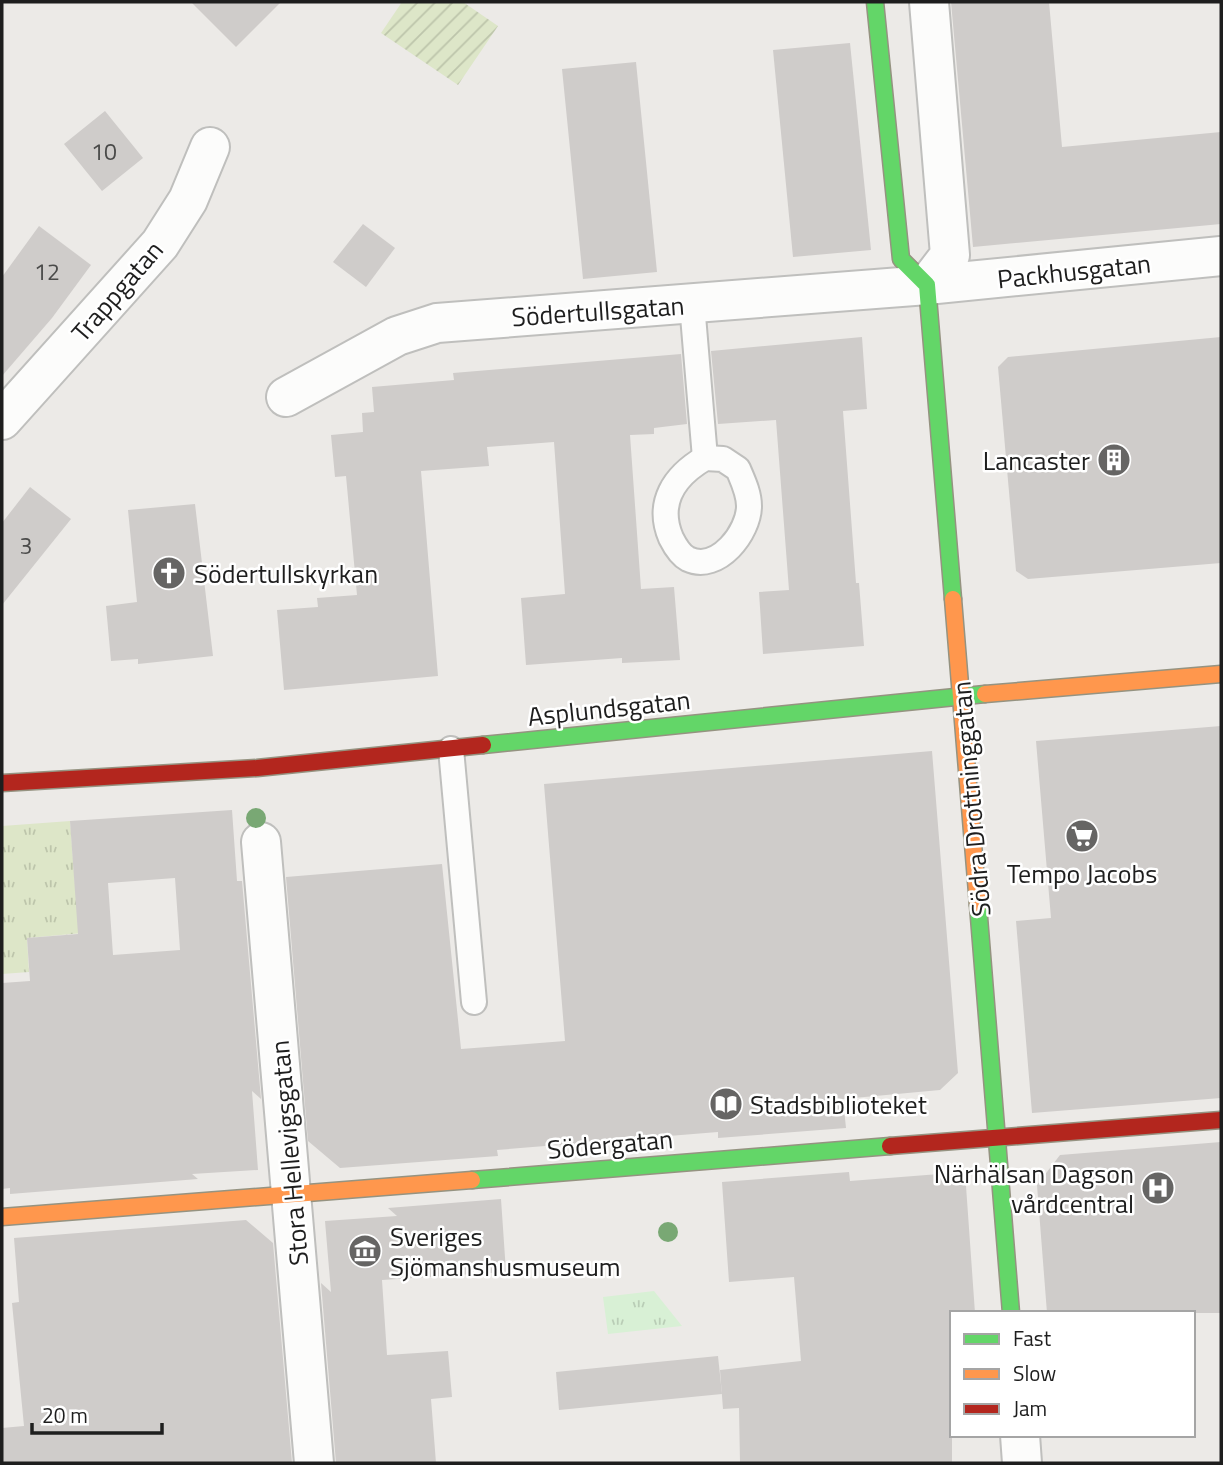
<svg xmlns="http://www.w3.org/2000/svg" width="1223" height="1465" font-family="'Titillium Web',sans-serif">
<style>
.grass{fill:url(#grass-tufts)}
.park{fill:url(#park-tufts)}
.garden{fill:url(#garden-furrows)}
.building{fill:#cfccca;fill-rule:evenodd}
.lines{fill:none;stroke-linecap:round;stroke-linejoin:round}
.lane-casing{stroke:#bfbfbd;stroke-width:28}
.street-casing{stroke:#bfbfbd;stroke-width:42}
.fast-casing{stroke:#959381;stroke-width:19}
.slow-casing{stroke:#959381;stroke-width:19}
.jam-casing{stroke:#959381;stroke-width:19}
.lane{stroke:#fcfcfb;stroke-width:24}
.street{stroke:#fcfcfb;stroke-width:38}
.fast{stroke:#63d668;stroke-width:16}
.slow{stroke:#ff974d;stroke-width:16}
.jam{stroke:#b3261e;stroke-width:16}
.tree{fill:#79a874}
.labels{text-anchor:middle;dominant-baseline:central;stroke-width:5;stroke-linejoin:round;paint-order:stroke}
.number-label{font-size:23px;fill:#4a4a49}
.street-label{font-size:26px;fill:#1e1e1e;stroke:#fff}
.poi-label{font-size:26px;fill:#1e1e1e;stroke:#fff;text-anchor:start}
</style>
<defs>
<pattern id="grass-tufts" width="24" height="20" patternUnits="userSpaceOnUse" patternTransform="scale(1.75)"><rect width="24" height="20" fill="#dde6c8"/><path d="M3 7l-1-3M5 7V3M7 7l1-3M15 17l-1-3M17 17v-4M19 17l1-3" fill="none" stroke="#bdc5ab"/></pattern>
<pattern id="park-tufts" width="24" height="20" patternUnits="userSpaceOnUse" patternTransform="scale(1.75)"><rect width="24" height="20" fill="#d8f0d5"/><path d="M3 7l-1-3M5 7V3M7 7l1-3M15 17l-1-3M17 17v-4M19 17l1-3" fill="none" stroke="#b9cdb6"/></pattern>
<pattern id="garden-furrows" width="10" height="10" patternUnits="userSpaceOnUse" patternTransform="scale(1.75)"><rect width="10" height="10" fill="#dde6c8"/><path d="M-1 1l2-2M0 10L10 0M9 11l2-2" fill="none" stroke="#bdc5ab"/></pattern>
</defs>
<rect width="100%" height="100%" fill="#eceae7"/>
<!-- grass -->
<polygon class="grass" points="70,821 75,885 83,933 27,938 29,972 2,974 2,826"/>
<!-- park -->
<polygon class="park" points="654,1291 682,1326 608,1334 603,1297"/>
<!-- garden -->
<polygon class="garden" points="402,2 463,2 498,26 458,85 381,33"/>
<!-- building -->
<g class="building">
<polygon points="191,2 281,2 236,47"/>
<polygon points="951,2 1049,2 1062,147 1221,132 1221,224 973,247"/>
<polygon points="850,43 871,250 793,257 773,50"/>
<polygon points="636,62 657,272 583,279 562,69"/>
<polygon points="105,111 143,158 102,191 64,144"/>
<polygon points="363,224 395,248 366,287 333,262"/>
<polygon points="39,226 91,265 52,318 2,376 2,277"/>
<polygon points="862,337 867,409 843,411 856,583 859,583 864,646 763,654 759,592 789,590 776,420 718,424 711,351"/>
<polygon points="1221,337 1221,563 1028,579 1016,571 998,367 1008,357"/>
<polygon points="681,354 687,424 654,428 654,434 630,435 641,589 674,587 680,660 622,663 622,658 526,665 521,598 565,594 554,442 487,447 489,466 421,471 438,676 284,690 277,610 318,607 317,598 357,595 346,476 335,477 331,435 363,432 362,413 374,412 372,387 454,380 453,373"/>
<polygon points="30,487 71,519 2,605 2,523"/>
<polygon points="195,504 213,656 138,664 138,659 111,661 106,606 137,602 128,510"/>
<polygon points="1221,726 1221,1098 1032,1113 1016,921 1051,918 1036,741"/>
<polygon points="932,751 958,1073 940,1090 843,1099 846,1128 718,1138 718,1132 497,1150 498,1156 340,1168 308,1141 286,877 442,864 461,1049 565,1041 544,784"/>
<path d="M232,810L237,881H242L261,1099L252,1091L258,1170L192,1174L198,1179L10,1194V1188L2,1189V983L30,981L27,938L78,934L70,821ZM175,878L180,950L113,955L108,883Z"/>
<polygon points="1221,1142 1221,1313 1047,1313 1037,1185 1060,1155"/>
<polygon points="849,1172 850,1181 952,1173 966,1186 975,1313 952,1313 952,1463 740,1463 739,1408 723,1409 720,1370 801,1361 794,1277 729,1282 722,1182"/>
<polygon points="501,1199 506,1272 382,1280 387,1355 448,1351 452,1397 431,1399 436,1463 336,1463 321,1283 331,1292 325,1221 397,1216 388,1208"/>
<polygon points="246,1220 273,1243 292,1463 2,1463 2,1428 24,1426 12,1303 19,1302 14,1238"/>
<polygon points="718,1356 722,1394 559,1410 556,1372"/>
</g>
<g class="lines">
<defs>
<g id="lane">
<polyline points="692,304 705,458"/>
<path d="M705,458L723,459L738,469C743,481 749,493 749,506C749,532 718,573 688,559C680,555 675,546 671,538C656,503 674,476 705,458Z"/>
<polyline points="451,749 474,1002"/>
</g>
<g id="street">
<polyline points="927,285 950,255 929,2"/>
<polyline points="286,397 397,336 437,323 927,285 1221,256"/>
<polyline points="2,420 160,244 188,200 210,147"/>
<polyline points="261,842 314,1463"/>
<polyline points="1020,1435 1022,1463"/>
</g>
<g id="fast">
<polyline points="875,2 901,259 927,285 953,599"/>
<polyline points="483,745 985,694"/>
<polyline points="978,905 1011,1313"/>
<polyline points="472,1180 890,1146"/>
</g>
<g id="slow">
<polyline points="953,599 978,905"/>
<polyline points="985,694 1221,674"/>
<polyline points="2,1217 472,1180"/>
</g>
<g id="jam">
<polyline points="2,783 257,768 483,745"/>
<polyline points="890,1146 1221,1120"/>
</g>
</defs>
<!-- lane casing -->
<use href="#lane" class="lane-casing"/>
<!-- street casing -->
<use href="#street" class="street-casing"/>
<!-- fast casing -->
<use href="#fast" class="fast-casing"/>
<!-- slow casing -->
<use href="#slow" class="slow-casing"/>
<!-- jam casing -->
<use href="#jam" class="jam-casing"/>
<!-- lane -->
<use href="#lane" class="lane"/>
<!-- street -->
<use href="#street" class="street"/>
<!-- fast -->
<use href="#fast" class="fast"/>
<!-- slow -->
<use href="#slow" class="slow"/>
<!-- jam -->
<use href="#jam" class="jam"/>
</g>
<!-- trees -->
<g class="tree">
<circle cx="256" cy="818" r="10"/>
<circle cx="668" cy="1232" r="10"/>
</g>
<!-- icons -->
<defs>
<symbol id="building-disc" viewBox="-11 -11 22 22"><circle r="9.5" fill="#666564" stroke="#fff"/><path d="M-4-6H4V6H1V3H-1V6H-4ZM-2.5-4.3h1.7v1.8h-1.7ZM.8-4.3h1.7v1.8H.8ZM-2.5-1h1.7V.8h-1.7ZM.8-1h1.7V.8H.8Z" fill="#fff"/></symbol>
<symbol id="church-disc" viewBox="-11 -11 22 22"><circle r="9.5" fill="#666564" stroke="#fff"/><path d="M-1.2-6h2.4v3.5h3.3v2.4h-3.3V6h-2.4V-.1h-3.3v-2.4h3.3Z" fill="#fff"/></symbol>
<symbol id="supermarket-disc" viewBox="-11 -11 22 22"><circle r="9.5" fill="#666564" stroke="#fff"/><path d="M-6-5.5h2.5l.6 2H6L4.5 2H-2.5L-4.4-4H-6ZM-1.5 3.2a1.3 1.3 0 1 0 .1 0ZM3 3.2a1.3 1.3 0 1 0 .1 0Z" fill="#fff"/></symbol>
<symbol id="library-disc" viewBox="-11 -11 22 22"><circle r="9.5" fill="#666564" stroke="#fff"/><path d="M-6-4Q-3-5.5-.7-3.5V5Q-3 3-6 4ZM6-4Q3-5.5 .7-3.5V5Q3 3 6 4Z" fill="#fff"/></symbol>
<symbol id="hospital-disc" viewBox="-11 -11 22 22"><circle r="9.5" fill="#666564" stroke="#fff"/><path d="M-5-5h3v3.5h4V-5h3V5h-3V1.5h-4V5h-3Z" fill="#fff"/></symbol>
<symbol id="museum-disc" viewBox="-11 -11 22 22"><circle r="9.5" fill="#666564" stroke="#fff"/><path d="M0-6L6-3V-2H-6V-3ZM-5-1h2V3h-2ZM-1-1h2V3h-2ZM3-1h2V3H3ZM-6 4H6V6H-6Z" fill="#fff"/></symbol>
</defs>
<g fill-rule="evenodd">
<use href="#building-disc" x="1095" y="441" width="38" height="38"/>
<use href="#church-disc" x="150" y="554" width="38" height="38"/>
<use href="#supermarket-disc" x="1063" y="817" width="38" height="38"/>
<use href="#library-disc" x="707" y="1085" width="38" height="38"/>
<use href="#hospital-disc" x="1139" y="1169" width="38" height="38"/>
<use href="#museum-disc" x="346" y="1232" width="38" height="38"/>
</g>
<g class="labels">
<!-- number labels -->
<g class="number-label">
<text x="104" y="151">10</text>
<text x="47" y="271">12</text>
<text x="26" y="545">3</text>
</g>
<!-- street labels -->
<g class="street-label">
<text transform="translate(1074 271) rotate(-6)">Packhusgatan</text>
<text transform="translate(117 291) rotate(-49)">Trappgatan</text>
<text transform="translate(598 311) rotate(-4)">Södertullsgatan</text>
<text transform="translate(609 708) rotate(-6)">Asplundsgatan</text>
<text transform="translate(971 799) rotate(-95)">Södra Drottninggatan</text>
<text transform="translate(610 1144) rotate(-5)">Södergatan</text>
<text transform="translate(289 1153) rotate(-95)">Stora Hellevigsgatan</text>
</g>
<!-- poi labels -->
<g class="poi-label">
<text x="1090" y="460" text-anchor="end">Lancaster</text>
<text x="194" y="573">Södertullskyrkan</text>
<text x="1082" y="873" text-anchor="middle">Tempo Jacobs</text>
<text x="750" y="1104">Stadsbiblioteket</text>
<text x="1134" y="1173" text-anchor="end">Närhälsan Dagson<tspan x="1134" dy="30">vårdcentral</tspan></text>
<text x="390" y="1236">Sveriges<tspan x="390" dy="30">Sjömanshusmuseum</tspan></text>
</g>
</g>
<!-- border -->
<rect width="1223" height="1465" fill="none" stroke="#1e1e1e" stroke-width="7"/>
<!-- legend -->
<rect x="950" y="1311" width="245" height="126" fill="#ffffff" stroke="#a5a5a5" stroke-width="2"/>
<rect x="964" y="1334" width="35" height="10" fill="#63d668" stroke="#a5a5a5" stroke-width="2"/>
<text x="1013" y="1346" font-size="21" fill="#1e1e1e">Fast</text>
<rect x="964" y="1369" width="35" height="10" fill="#ff974d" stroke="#a5a5a5" stroke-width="2"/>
<text x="1013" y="1381" font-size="21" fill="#1e1e1e">Slow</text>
<rect x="964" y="1404" width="35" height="10" fill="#b3261e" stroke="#a5a5a5" stroke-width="2"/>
<text x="1013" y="1416" font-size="21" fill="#1e1e1e">Jam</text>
<!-- scale -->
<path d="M32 1423v10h130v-10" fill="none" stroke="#1e1e1e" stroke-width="3.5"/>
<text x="42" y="1423" font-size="21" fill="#1e1e1e" stroke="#ffffff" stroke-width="5" paint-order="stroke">20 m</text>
</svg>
